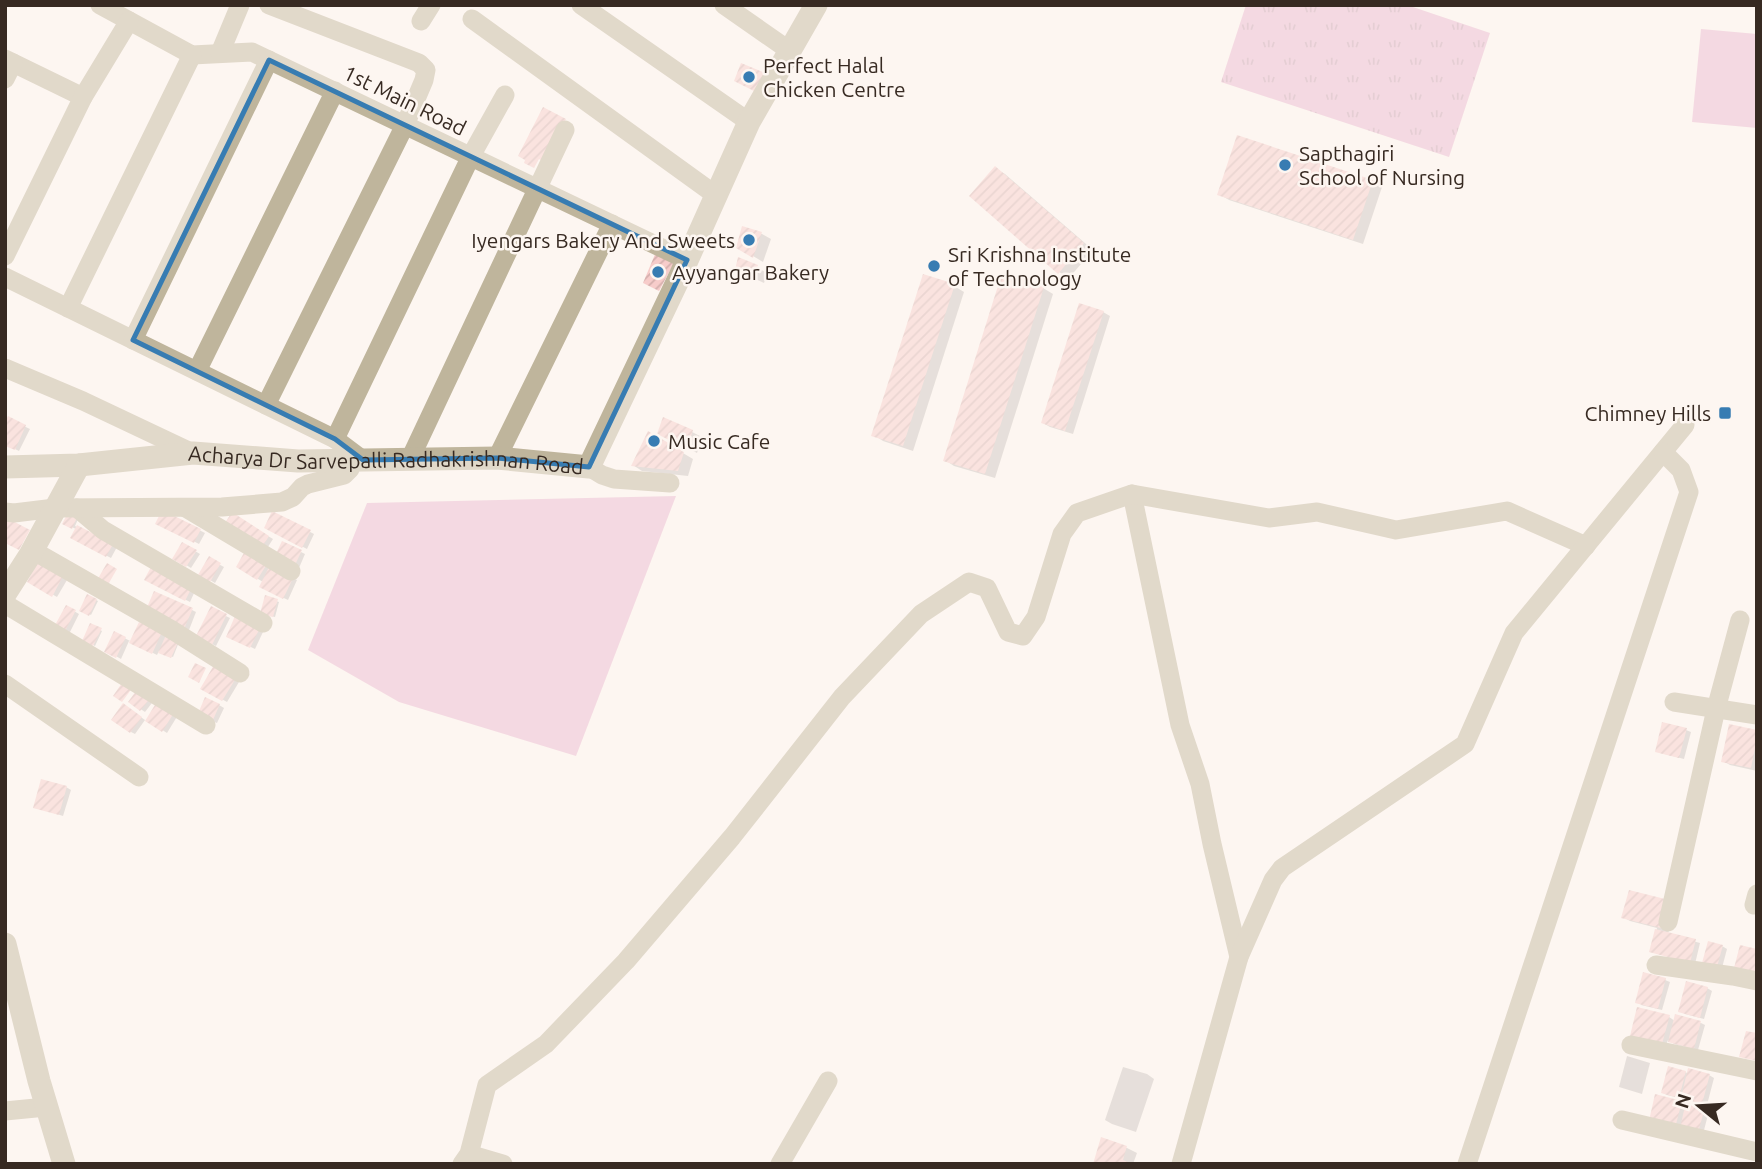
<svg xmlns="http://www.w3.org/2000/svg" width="1762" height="1169" font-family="Ubuntu,sans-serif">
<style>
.green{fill:#e9b7d0}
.park{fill:url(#park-tufts)}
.shadow{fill:#0003}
.building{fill:url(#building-hatch)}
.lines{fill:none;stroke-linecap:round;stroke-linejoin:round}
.minor{stroke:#bfb59c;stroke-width:19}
.tertiary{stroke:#bfb59c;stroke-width:23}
.marked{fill:none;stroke:#377cb2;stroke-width:5;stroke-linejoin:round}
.poi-dot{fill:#377cb2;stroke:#fdf6f1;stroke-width:2.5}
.labels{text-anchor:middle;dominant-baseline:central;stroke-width:5;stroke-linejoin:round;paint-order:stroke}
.poi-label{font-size:21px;fill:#372a22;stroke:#fdf6f1;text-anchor:start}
.street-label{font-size:21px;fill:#372a22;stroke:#fdf6f1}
</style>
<defs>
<pattern id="park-tufts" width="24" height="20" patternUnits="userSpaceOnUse" patternTransform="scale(1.75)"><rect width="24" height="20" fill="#e9b7d0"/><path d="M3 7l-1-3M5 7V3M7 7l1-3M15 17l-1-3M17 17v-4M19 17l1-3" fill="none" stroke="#c89eb2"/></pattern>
<pattern id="building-hatch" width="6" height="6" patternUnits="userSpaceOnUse" patternTransform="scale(1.75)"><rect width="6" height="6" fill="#f7ccca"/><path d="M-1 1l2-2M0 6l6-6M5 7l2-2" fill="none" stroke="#d4afad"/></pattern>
</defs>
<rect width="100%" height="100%" fill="#fdf6f1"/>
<!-- green -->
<g class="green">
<polygon points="1701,29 1757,34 1757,128 1692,122"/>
<polygon points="676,496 576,756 399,702 308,650 367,503"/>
</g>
<!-- park -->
<polygon class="park" points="1246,5 1407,5 1490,33 1449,157 1221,82"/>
<!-- shadow -->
<g class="shadow">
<polygon points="995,168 1005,174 1093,250 1069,278 1059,272"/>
<polygon points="1372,182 1382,187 1363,244 1229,200 1219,194"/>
<polygon points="744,228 762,234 771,239 763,262 738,247"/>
<polygon points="740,260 768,273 764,283 747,275"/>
<polygon points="954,286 964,292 913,451 883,441 874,435"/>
<polygon points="1043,288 1053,294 995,478 954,466 945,460"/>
<polygon points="1103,312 1110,316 1073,434 1050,427 1043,423"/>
<polygon points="9,419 30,429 19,451 5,444"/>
<polygon points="692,432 702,437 697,453 659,433"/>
<polygon points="649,433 693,459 688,476 642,471 633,465"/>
<polygon points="163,512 205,533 199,544 158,523"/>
<polygon points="273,513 314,534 307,549 266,528"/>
<polygon points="232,514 273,539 266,550"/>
<polygon points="79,517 75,526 117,547 111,558 72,538 76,529 65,524"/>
<polygon points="183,544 200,554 191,568 175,558"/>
<polygon points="301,552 305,554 299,568 281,560"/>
<polygon points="246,554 297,580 288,600 261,587 263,582 238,567"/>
<polygon points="209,559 224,567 215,583 200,574"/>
<polygon points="39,564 67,580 57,597 29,581"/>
<polygon points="147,580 195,591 190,602"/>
<polygon points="88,596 98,601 91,615 82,610"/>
<polygon points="266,598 279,602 275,617 263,614"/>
<polygon points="67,607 79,614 69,634 56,627"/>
<polygon points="211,609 230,618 216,646 198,637"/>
<polygon points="192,610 196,612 189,630 151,613"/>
<polygon points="236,619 263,632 255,649 228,636"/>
<polygon points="140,624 179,642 173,657 159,651 157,655 129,641 121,659 107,651 115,633 132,642"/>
<polygon points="91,625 102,631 95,646 84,640"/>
<polygon points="214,667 239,682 227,702 202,688"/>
<polygon points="155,699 145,712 130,702"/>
<polygon points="158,703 178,715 167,733 147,720"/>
<polygon points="219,705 224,708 217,723 203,718"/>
<polygon points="128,708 145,720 135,734 131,732"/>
<polygon points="1686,730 1691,732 1684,759 1661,753"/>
<polygon points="1757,732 1757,771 1730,765 1723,761"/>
<polygon points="66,787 71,790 63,816 35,807"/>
<polygon points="1675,906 1668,934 1700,943 1695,964 1651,951 1657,928 1630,921 1623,917"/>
<polygon points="1722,946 1727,949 1722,968 1709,965"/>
<polygon points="1665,980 1670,982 1662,1010 1641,1005"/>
<polygon points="1707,988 1712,991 1704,1019 1685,1014"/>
<polygon points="1669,1017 1675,1021 1701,1023 1705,1025 1698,1050 1674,1044 1668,1040 1666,1045 1636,1037"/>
<polygon points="1627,1056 1650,1063 1642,1094 1619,1087"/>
<polygon points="1123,1067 1147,1074 1154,1079 1136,1132 1112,1124 1105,1120"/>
<polygon points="1685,1072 1689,1074 1709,1075 1714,1078 1707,1105 1667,1095 1663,1093"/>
<polygon points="1681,1103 1687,1106 1704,1108 1709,1111 1703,1134 1655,1123"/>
<polygon points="1103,1140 1127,1148 1137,1153 1133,1164 1094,1164"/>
</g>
<!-- building -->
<g class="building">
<polygon points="741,63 765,73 758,93 734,81"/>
<polygon points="543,107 566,119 544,162 539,159 534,168 524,163 525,160 518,156"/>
<polygon points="1237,135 1373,180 1353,240 1217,195"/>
<polygon points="995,166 1084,243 1058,274 969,196"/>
<polygon points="742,226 762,232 753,258 736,248"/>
<polygon points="656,252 675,261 659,291 643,283"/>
<polygon points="738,257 758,265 754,279 735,270"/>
<polygon points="1002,273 1044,287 985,474 943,461"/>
<polygon points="923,274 955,284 903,446 871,436"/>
<polygon points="1079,303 1104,311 1065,431 1041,423"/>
<polygon points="8,416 26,425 15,450 5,446 5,422"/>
<polygon points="663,417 693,430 687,449 657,434"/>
<polygon points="648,431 684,452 678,471 631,466"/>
<polygon points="162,510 201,529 194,543 155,524"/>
<polygon points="69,511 78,515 72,529 62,524"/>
<polygon points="272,511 311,530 302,548 264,528"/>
<polygon points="232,512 269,536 261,549 223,526"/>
<polygon points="5,517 30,530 19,550 5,543"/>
<polygon points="77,525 113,544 106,557 70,538"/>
<polygon points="282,541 302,550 294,567 274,558"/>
<polygon points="182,542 197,550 186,567 172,559"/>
<polygon points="245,551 267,564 257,580 236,567"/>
<polygon points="209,556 221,563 210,582 198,575"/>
<polygon points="38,562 63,576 52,597 27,582"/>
<polygon points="107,563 117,569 106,588 96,582"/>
<polygon points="270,565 294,576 283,599 259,587"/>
<polygon points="151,567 192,587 185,601 144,580"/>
<polygon points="154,591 193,608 184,629 145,612"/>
<polygon points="87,594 97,599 89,616 79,611"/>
<polygon points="265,595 278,599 273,617 260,614"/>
<polygon points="66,605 76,610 64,633 54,627"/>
<polygon points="211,606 227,614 212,645 195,638"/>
<polygon points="235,616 260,628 250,648 226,637"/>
<polygon points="139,622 162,632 152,654 129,643"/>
<polygon points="90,623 102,628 93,646 82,641"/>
<polygon points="114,631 126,637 116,658 104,652"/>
<polygon points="166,635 179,640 171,658 158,653"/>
<polygon points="195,663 206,668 199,683 188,677"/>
<polygon points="214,665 236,678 222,701 200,689"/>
<polygon points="124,680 133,687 122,702 113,696"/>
<polygon points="139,687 152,696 140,711 128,702"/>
<polygon points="205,697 220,704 212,722 197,716"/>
<polygon points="158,700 175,711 162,732 145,721"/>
<polygon points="123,703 142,717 130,733 111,720"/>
<polygon points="1662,722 1687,728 1679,758 1655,752"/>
<polygon points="1729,724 1757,730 1757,738 1751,768 1721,762"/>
<polygon points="41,779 67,786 59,815 33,808"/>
<polygon points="1629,890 1669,900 1661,928 1621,918"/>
<polygon points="1655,929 1696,939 1690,963 1649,952"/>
<polygon points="1708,941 1723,945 1717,967 1702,963"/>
<polygon points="1740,945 1757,949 1757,963 1754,973 1734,968"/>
<polygon points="1643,972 1666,978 1658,1009 1635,1003"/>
<polygon points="1686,981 1708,987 1700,1018 1678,1012"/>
<polygon points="1637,1007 1670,1015 1662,1044 1630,1036"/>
<polygon points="1675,1014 1701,1021 1694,1049 1668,1042"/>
<polygon points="1746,1031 1757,1033 1757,1061 1739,1057"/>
<polygon points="1668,1066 1686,1071 1679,1098 1661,1093"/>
<polygon points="1688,1068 1710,1074 1702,1104 1681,1098"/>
<polygon points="1655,1094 1682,1101 1675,1128 1649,1121"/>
<polygon points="1686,1102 1705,1107 1698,1133 1680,1128"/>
<polygon points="1101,1137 1127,1146 1123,1160 1133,1164 1093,1164"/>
</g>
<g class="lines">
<!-- minor -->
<g class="minor">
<polyline points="100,5 192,55 252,52 687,260"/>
<polyline points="581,5 749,122"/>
<polyline points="724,5 790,51"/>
<polyline points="472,19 717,196"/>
<polyline points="421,21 431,5"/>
<polyline points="220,53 240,5"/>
<polyline points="5,59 83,97"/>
<polyline points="5,79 13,63"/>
<polyline points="5,256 83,97 129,21"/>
<polyline points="5,277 335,439 363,460"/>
<polyline points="68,308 192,55"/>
<polyline points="133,340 269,60"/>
<polyline points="5,368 83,401 193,453"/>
<polyline points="197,371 335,91"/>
<polyline points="266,405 405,125 424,80 426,70 419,63 269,5"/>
<polyline points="335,439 471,156 505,95"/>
<polyline points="497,458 612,224"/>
<polyline points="410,459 565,130"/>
<polyline points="589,467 602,475 614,479 670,483"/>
<polyline points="1132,494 1180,725 1200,784 1212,844 1239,957"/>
<polyline points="77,508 103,530 263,623"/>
<polyline points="186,508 291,571"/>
<polyline points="5,512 14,513 55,508 222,507 282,502 293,497 302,487 308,484 344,475 350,469 353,460"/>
<polyline points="32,550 172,630 240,673"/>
<polyline points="5,604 206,725"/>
<polyline points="5,684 139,777"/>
<polyline points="1674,702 1757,715"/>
<polyline points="1754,905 1757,894"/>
<polyline points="1668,922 1716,709 1740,620"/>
<polyline points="1656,965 1733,976 1757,981"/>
<polyline points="1631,1045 1757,1071"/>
<polyline points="5,1111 46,1107"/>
<polyline points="1622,1120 1757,1152"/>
<polyline points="469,1154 503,1164"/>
<polyline points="462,1164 469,1154 487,1085 546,1044 626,961 732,837 842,697 921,614 969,582 987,588 1008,632 1023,636 1036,617 1062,534 1077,513 1132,494 1269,518 1317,512 1396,530 1507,511 1586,546"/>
<polyline points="780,1164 828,1081"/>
<polyline points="1181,1164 1239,957 1273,880 1282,868 1465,744 1514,633 1685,425"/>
<polyline points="1467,1164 1689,492 1681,470 1663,452"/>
</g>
<!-- tertiary -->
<g class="tertiary">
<path id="s1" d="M5,467L79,465L193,453L298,461L497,458L589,467L680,276L749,122L816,5"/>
<polyline points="5,594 30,555 79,465"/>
<polyline points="5,944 39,1081 64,1164"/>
</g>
</g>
<!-- marked area -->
<path d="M0 0H1762V1169H0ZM269,60L687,260L589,467L497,458L363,460L335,439L133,340Z" fill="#fdf6f1" fill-opacity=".55" fill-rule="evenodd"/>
<path class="marked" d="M269,60L687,260L589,467L497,458L363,460L335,439L133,340Z"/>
<!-- markers -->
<g class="poi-dot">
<circle cx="749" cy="77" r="7"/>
<circle cx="1285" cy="165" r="7"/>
<circle cx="749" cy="240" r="7"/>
<circle cx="934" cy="266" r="7"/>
<circle cx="658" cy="272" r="7"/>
<rect x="1718" y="406" width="14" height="14" rx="3.5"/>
<circle cx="654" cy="441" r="7"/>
</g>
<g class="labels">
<!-- poi labels -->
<g class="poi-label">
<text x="763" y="65">Perfect Halal<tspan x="763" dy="24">Chicken Centre</tspan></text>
<text x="1299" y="153">Sapthagiri<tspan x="1299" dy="24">School of Nursing</tspan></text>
<text x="735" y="240" text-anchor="end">Iyengars Bakery And Sweets</text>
<text x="948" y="254">Sri Krishna Institute<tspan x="948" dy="24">of Technology</tspan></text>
<text x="672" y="272">Ayyangar Bakery</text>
<text x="1711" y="413" text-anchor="end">Chimney Hills</text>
<text x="668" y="441">Music Cafe</text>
</g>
<!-- street labels -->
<g class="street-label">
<text transform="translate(405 100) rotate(26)">1st Main Road</text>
<text stroke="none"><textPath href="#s1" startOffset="382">Acharya Dr Sarvepalli Radhakrishnan Road</textPath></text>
</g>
</g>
<!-- border -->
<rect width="1762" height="1169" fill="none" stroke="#372a22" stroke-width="14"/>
<!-- north arrow -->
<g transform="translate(1699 1106) rotate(288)" stroke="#fdf6f1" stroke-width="5" paint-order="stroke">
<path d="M0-5L12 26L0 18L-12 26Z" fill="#372a22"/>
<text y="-10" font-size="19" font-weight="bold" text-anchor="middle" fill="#372a22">N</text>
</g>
</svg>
